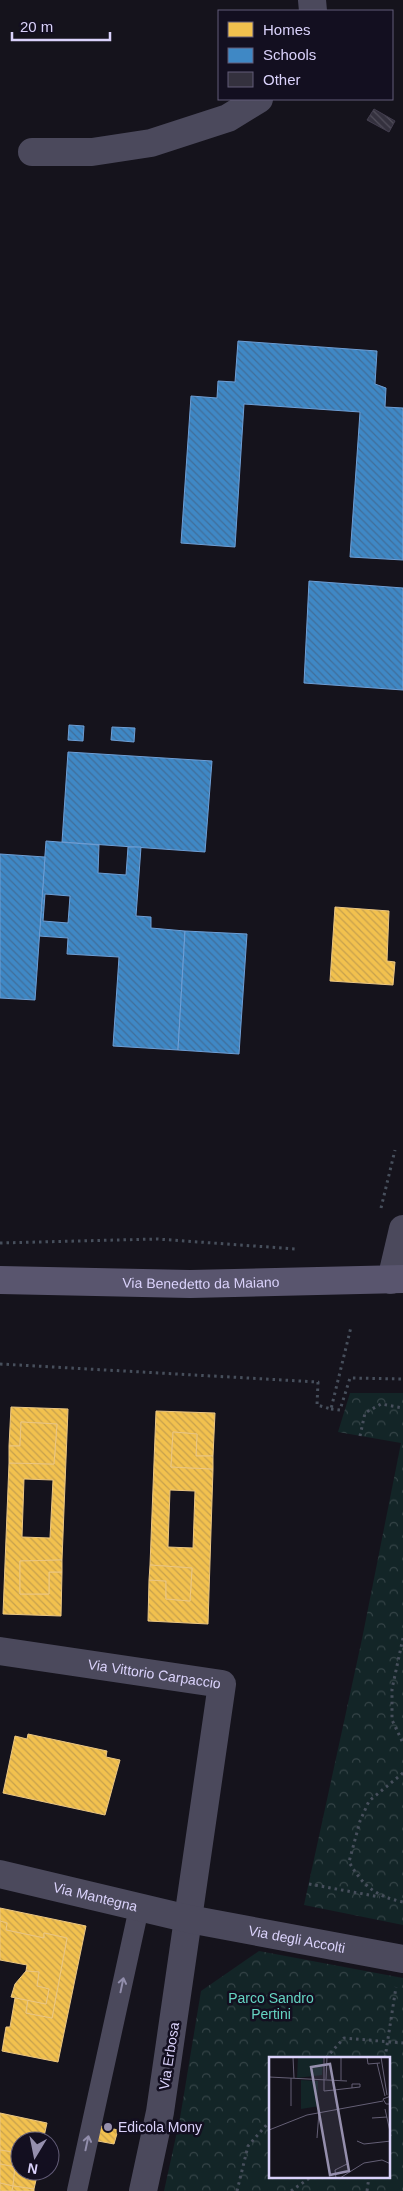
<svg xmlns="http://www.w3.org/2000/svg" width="403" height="2191" font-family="Arial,sans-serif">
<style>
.park{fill:url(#park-crowns);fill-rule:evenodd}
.homes{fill:url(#homes-back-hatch);stroke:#ebc682;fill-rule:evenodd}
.schools{fill:url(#schools-back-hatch);stroke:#6e9ed5;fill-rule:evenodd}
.building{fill:url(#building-back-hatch);stroke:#433e4f}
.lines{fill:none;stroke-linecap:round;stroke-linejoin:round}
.path{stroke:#474f5c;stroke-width:3;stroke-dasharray:2.5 4;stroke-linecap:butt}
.service{stroke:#4b495c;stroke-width:20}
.minor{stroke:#4b495c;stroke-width:28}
.secondary{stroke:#59556e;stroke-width:28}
.oneway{stroke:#928eac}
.poi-dot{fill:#958fad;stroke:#130f20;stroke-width:2}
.labels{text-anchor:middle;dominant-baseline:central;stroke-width:5;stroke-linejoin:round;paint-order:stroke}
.street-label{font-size:14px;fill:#dad2fb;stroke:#130f20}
.park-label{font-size:14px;fill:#65d4c2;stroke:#130f20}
.poi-label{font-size:14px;fill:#dad2fb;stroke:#130f20;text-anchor:start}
.inset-road{fill:none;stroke:#645f75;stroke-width:1}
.view{fill:#958fad;fill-opacity:0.15;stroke:#958fad;stroke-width:2.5}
.inset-edge{fill:none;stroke:#dad2fb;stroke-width:2.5}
</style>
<defs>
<pattern id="park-crowns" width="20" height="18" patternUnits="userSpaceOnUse" patternTransform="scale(1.25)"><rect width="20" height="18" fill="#132527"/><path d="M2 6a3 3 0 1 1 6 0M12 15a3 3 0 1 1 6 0" fill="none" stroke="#354447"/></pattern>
<pattern id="homes-back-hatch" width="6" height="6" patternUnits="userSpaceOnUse" patternTransform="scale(1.25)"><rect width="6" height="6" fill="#f2c14e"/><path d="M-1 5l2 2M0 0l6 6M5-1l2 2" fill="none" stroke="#c6a04d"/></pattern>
<pattern id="schools-back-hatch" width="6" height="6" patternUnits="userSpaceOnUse" patternTransform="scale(1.25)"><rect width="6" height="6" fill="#3f88c5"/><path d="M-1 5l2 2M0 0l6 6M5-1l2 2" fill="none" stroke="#406e9a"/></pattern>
<pattern id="building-back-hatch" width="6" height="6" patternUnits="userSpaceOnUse" patternTransform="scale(1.25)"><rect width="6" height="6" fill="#34313e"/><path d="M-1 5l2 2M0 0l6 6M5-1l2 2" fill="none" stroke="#514e5b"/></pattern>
</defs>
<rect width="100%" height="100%" fill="#15131c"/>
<!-- park -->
<g class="park">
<polygon points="350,1393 403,1393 403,1925 304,1905 362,1639 401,1443 338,1432"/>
<path d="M259,1951L403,1978V2191H164L180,2118L201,1991ZM270,2058H389V2177H270Z"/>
</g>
<!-- homes -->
<g class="homes">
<polygon points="335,907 389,911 387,961 395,962 393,985 330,981"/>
<path d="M11,1407L68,1409L62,1560L20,1561V1594H49V1572H62L61,1616L3,1614L9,1463L54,1464L57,1424L21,1422L20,1446H9ZM24,1479L53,1480L50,1538L22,1537Z"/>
<path d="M156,1411L215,1413L213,1456H196L197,1434L173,1432L171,1467L213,1469L208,1624L148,1621L149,1580L166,1581V1599L190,1601L192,1568L150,1565ZM170,1490L195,1491L193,1548L168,1547Z"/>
<polygon points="21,1422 57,1424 54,1464 9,1463 9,1446 20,1446"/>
<polygon points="173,1432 197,1434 196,1456 213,1456 213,1469 171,1467"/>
<polygon points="62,1560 62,1572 49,1572 49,1594 20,1594 20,1561"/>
<polygon points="150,1565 192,1568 190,1601 166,1599 166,1581 149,1580"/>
<polygon points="28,1734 107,1751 106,1757 120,1760 105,1815 3,1793 15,1736 27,1739"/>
<polygon points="0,1908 86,1926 58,2062 2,2051 6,2027 10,2027 15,1998 28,2000 26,2013 52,2018 67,1938 44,1933 44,1938 6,1930 7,1923 0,1921"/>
<polygon points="0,1921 7,1923 6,1930 44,1938 44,1933 67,1938 52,2018 26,2013 28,2000 46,2004 49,1989 37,1986 39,1972 26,1971 27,1965 0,1960"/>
<polygon points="26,1971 39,1972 37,1986 49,1989 46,2004 11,1997 15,1984"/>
<polygon points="0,2113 47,2123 43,2141 20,2141 20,2168 15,2167 18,2153 0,2150"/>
<polygon points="101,2126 118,2130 114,2144 98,2141"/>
<polygon points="0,2150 18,2153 15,2167 0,2164"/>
<polygon points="0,2164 15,2167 13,2186 0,2183"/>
<polygon points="15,2167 20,2168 20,2171 38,2171 34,2189 13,2186"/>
<polygon points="0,2183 13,2186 12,2191 0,2191"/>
<polygon points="13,2186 34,2189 34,2191 12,2191"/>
</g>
<!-- schools -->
<g class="schools">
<polygon points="238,341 377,351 375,384 386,388 385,407 403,408 403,560 350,557 360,412 244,404 235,547 181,543 191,396 217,398 218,381 235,382"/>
<polygon points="309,581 403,588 403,690 304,683"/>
<polygon points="69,725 84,726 83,741 68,740"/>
<polygon points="112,727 135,728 134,742 111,740"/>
<polygon points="68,752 212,761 205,852 62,842"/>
<path d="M46,841L99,845L98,873L126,875L128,847H141L136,916L151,917V928L185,931L178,1050L113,1046L119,957L67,954L68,938L39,936ZM45,894L70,896L68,923L43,921Z"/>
<polygon points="0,854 45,857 35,1000 0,998"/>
<polygon points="185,931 247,934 239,1054 178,1050"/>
</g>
<!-- building -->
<polygon class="building" points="374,109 395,121 389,132 367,120"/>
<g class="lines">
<!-- path -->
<g class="path">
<polyline points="381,1208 395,1150"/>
<polyline points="0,1243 157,1239 296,1249"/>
<polyline points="0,1364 318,1382 317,1405 331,1409 351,1327"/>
<polyline points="331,1409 340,1410 350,1378 403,1379"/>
<polyline points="360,1436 365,1413 381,1404 403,1408"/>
<polyline points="403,1638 392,1689 392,1720 403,1743"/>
<path d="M403,1773L369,1801L360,1821L349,1862C363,1886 375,1896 403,1902"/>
<polyline points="309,1884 380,1897"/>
<polyline points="326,2058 344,2038 403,2043"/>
<polyline points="385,2058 396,1987"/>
<polyline points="237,2191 248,2146 270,2121"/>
<polyline points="291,2191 311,2177"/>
<polyline points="367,2191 369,2177"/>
</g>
<!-- service -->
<polyline class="service" points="77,2191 139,1908"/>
<!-- minor -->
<g class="minor">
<polyline points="312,0 313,11"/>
<polyline points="32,152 92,152 151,143 228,118 259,99"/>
<polyline points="391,1280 403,1229"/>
<path id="s1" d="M0,1651L222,1684L160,2112L143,2191"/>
<path id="s2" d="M0,1874L189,1919L403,1959"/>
</g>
<!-- secondary -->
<path class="secondary" id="s3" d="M0,1280L190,1284L403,1279"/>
</g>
<!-- one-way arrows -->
<defs><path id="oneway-shaft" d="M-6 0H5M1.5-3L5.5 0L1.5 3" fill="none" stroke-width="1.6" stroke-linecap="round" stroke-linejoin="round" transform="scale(1.25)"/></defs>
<g class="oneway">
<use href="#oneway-shaft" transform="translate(122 1985) rotate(-78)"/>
<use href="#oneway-shaft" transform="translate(87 2143) rotate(-78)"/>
</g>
<!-- markers -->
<circle class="poi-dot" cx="108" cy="2127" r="5"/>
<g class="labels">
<!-- street labels -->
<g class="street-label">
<text stroke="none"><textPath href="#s3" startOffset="201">Via Benedetto da Maiano</textPath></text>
<text stroke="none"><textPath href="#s1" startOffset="156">Via Vittorio Carpaccio</textPath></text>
<text stroke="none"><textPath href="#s2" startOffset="98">Via Mantegna</textPath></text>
<text stroke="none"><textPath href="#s2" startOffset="304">Via degli Accolti</textPath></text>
<text transform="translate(169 2056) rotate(-81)">Via Erbosa</text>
</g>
<!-- park labels -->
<g class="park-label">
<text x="271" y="1998">Parco Sandro<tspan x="271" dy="16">Pertini</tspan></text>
</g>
<!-- poi labels -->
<g class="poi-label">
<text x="118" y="2127">Edicola Mony</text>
</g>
</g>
<!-- overview -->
<g transform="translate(269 2057)">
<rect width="121" height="121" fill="#15131c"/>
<path d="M29,0H54L53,18L28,21ZM32,23L49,24L48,47L51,49L32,52Z" fill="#132527"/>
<path class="inset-road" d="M24,0L25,21M55,0V34L65,33L91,30V27H83V31M98,0L99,7L111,6M112,0L118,38M108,6L116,39M0,20L78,24M57,22L58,0M72,23V0M122,39L114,42L117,47H122M22,49V21M116,52L122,79M103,61L118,60M0,73L38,58L114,44M48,81L50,55M88,84L95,87L122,84M67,121L66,113L78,107M71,121L95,106L113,103L122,107"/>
<path class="view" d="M61,7L80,114L61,118L42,10Z"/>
<rect width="121" height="121" class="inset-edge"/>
</g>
<!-- legend -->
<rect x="218" y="10" width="175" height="90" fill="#130f20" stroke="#635d78"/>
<rect x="228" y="22" width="25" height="15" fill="#f2c14e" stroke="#635d78"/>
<text x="263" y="35" font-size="15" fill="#dad2fb">Homes</text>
<rect x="228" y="48" width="25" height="15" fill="#3f88c5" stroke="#635d78"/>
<text x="263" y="60" font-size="15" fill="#dad2fb">Schools</text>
<rect x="228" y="72" width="25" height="15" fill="#34313e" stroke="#635d78"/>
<text x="263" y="85" font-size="15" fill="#dad2fb">Other</text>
<!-- north arrow -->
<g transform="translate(35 2156) rotate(190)"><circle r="24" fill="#130f20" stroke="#635d78"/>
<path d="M0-4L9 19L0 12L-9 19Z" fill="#958fad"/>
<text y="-8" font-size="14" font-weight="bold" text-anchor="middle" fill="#dad2fb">N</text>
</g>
<!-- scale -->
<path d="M12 32v8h98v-8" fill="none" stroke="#dad2fb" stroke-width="2.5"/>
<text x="20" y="32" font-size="15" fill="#dad2fb" stroke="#130f20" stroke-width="4" paint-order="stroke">20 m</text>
</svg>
